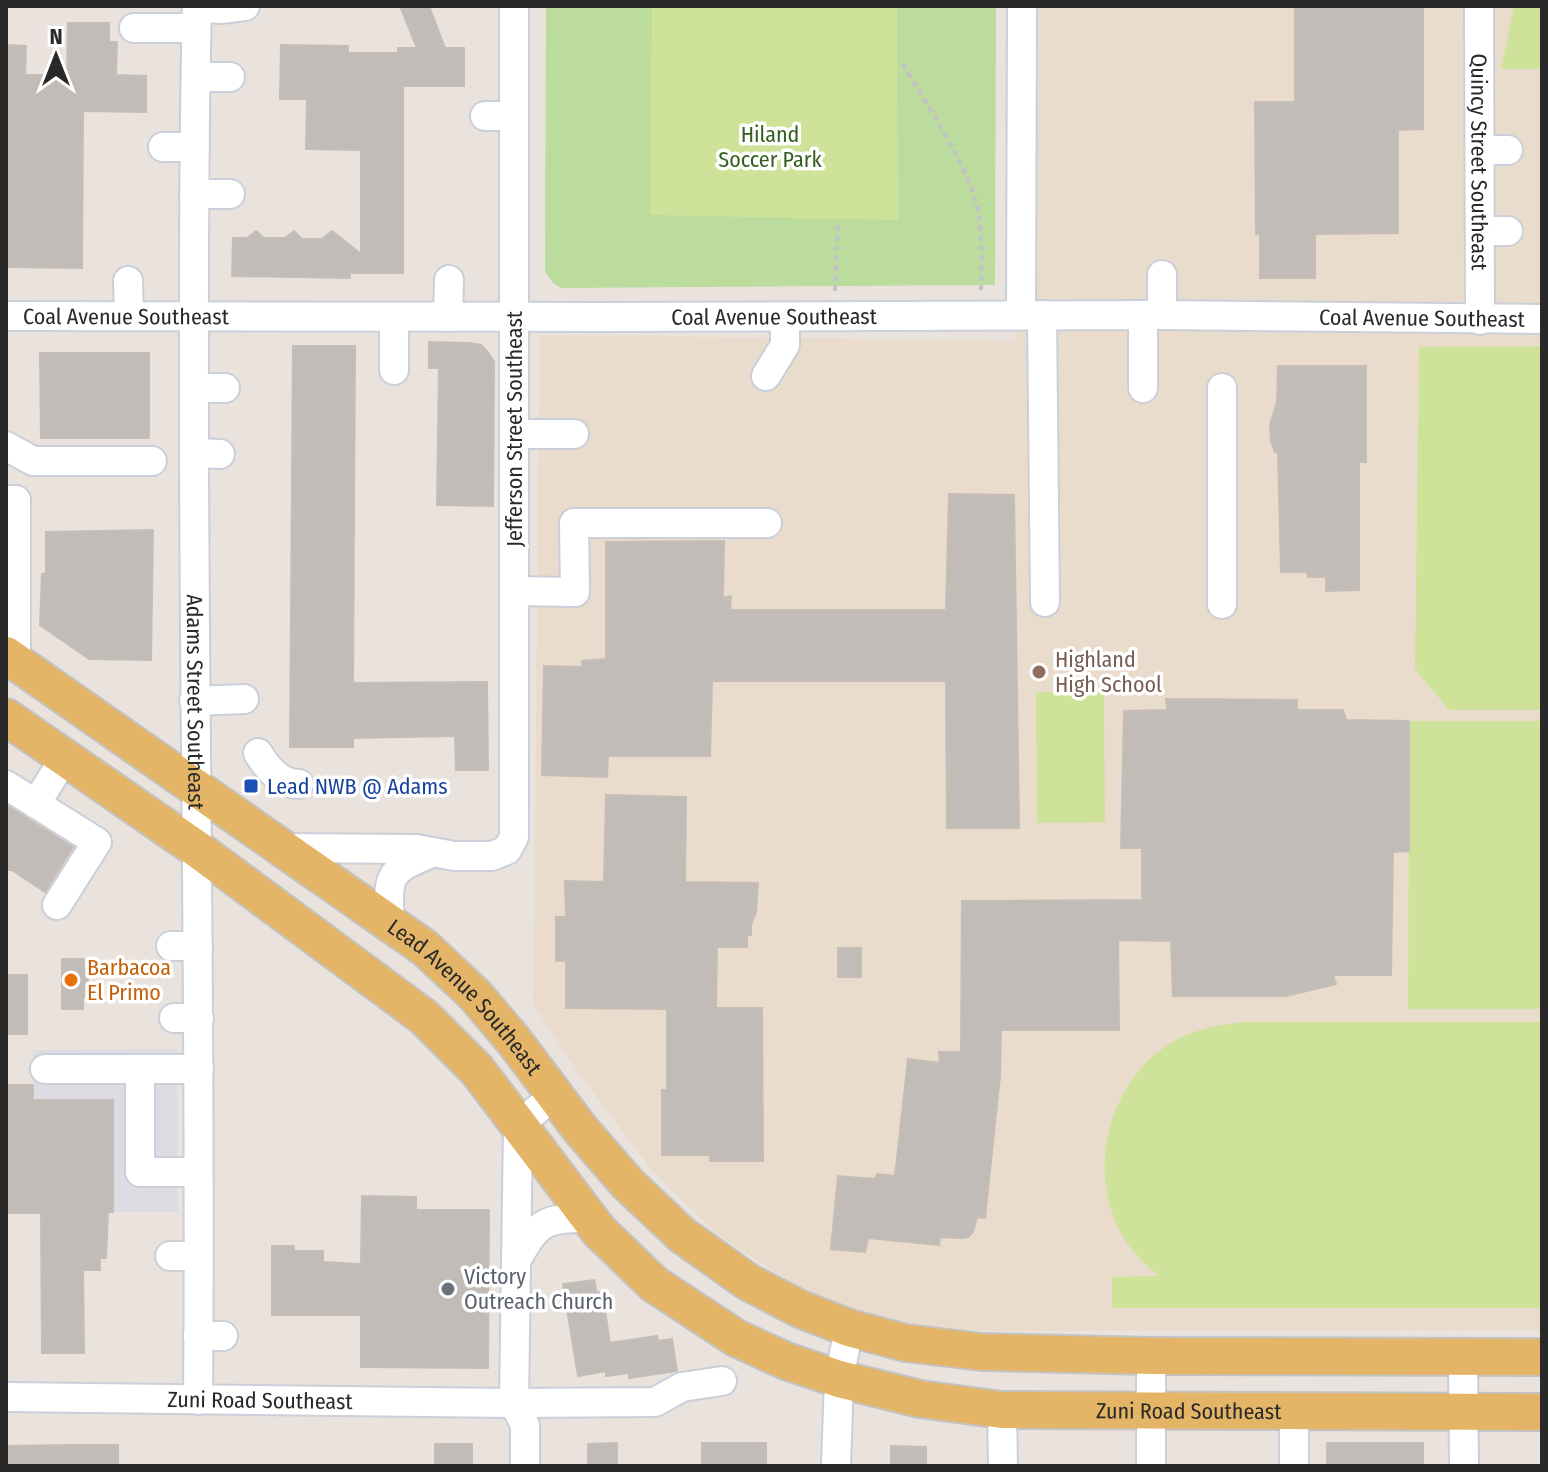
<svg xmlns="http://www.w3.org/2000/svg" width="1548" height="1472" font-family="'Fira Sans Condensed',sans-serif">
<style>
.industrial{fill:#dddce3}
.education{fill:#eadccc}
.green{fill:#bbdc9c}
.pitch{fill:#cee399}
.building{fill:#c2bcb8;stroke:#c5bdb6;stroke-width:2}
.lines{fill:none;stroke-linecap:round;stroke-linejoin:round}
.minor-casing{stroke:#cacfd9;stroke-width:32}
.major-casing{stroke:#c3c3c3;stroke-width:40}
.path{stroke:#c3c3c3;stroke-width:4;stroke-dasharray:6 4;stroke-linecap:butt}
.minor{stroke:#fff;stroke-width:28}
.major{stroke:#e4b566;stroke-width:36}
.education-dot{fill:#8d6e63;stroke:#fff;stroke-width:3}
.transit-dot{fill:#1a4fb4;stroke:#fff;stroke-width:3}
.food-dot{fill:#e8710a;stroke:#fff;stroke-width:3}
.worship-dot{fill:#6b7280;stroke:#fff;stroke-width:3}
.labels{text-anchor:middle;dominant-baseline:central;stroke-width:7;stroke-linejoin:round;paint-order:stroke}
.park-label{font-size:22px;fill:#355f20;stroke:#fff}
.street-label{font-size:22px;fill:#292929;stroke:#fff}
.education-label{font-size:22px;fill:#785e54;stroke:#fff;text-anchor:start}
.transit-label{font-size:22px;fill:#164399;stroke:#fff;text-anchor:start}
.food-label{font-size:22px;fill:#c56008;stroke:#fff;text-anchor:start}
.worship-label{font-size:22px;fill:#5b616d;stroke:#fff;text-anchor:start}
</style>
<rect width="100%" height="100%" fill="#eae2dc"/>
<!-- industrial -->
<polygon class="industrial" points="177,1049 178,1212 38,1212 33,1050"/>
<!-- education -->
<polygon class="education" points="1014,6 1542,6 1542,1330 935,1331 821,1301 719,1236 650,1168 578,1072 533,1004 540,335 1015,341"/>
<!-- green -->
<polygon class="green" points="546,6 996,6 995,285 561,288 553,283 545,271"/>
<!-- pitch -->
<g class="pitch">
<polygon points="652,6 897,6 898,220 650,215"/>
<polygon points="1514,6 1542,6 1542,69 1501,69"/>
<polygon points="1542,346 1542,710 1449,710 1415,669 1419,347"/>
<polygon points="1104,691 1105,822 1037,823 1036,692"/>
<polygon points="1409,721 1542,721 1542,1009 1408,1009"/>
<path d="M1245,1022H1542V1308H1112V1277L1159,1276C1144,1264 1132,1252 1122,1235C1086,1172 1108,1083 1169,1044C1192,1029 1219,1025 1245,1022Z"/>
</g>
<!-- building -->
<g class="building">
<polygon points="400,6 429,6 445,48 464,48 464,86 403,86 403,273 350,273 350,278 232,276 233,238 247,238 256,231 264,238 285,238 294,231 302,239 322,239 332,231 361,254 361,150 306,149 307,99 280,99 281,45 348,46 348,53 398,53 398,48 417,48"/>
<polygon points="1295,6 1423,6 1423,129 1398,130 1398,233 1315,234 1315,278 1260,278 1260,234 1256,234 1255,102 1295,102"/>
<polygon points="68,23 109,23 109,42 117,42 116,75 146,76 146,112 83,111 82,268 6,267 6,45 26,46 25,75 67,75"/>
<polygon points="429,342 469,343 481,345 488,352 494,362 493,506 437,505 439,368 429,368"/>
<polygon points="293,346 355,346 353,683 487,682 488,770 456,770 455,736 353,738 353,747 290,747"/>
<polygon points="40,353 149,353 149,438 41,438"/>
<polygon points="1278,366 1366,366 1366,462 1359,462 1359,590 1326,591 1326,577 1308,577 1307,572 1281,572 1278,453 1275,452 1271,441 1270,425 1277,402"/>
<polygon points="949,494 1014,495 1019,828 947,828 946,681 712,681 710,756 608,756 607,777 542,775 544,666 583,667 582,661 606,659 606,542 724,541 723,598 731,596 730,610 946,610"/>
<polygon points="153,530 151,660 89,659 40,625 42,574 46,573 46,532"/>
<polygon points="1166,699 1297,700 1297,710 1343,710 1346,720 1409,721 1409,851 1393,852 1391,975 1333,975 1336,984 1286,996 1173,996 1171,941 1118,940 1119,1030 1001,1030 1000,1076 985,1218 977,1217 973,1232 968,1237 961,1238 940,1237 939,1245 868,1238 865,1252 831,1249 838,1176 875,1179 877,1174 895,1176 908,1059 940,1063 939,1052 961,1052 962,901 1142,900 1142,848 1121,848 1124,711 1167,710"/>
<polygon points="606,795 686,797 685,882 758,883 756,912 751,925 751,935 747,935 747,947 717,947 716,1008 762,1008 763,1161 710,1161 710,1155 662,1155 662,1090 667,1090 667,1009 566,1008 566,961 556,961 556,917 566,917 565,881 604,882"/>
<polygon points="6,805 73,847 45,892 12,870 6,870"/>
<rect x="838" y="948" width="23" height="29"/>
<polygon points="62,959 84,959 84,970 88,970 88,996 83,997 83,1009 62,1009"/>
<rect x="6" y="975" width="21" height="59"/>
<polygon points="6,1085 33,1085 33,1100 113,1100 113,1212 108,1212 106,1258 100,1258 100,1270 83,1270 84,1353 42,1353 41,1213 6,1213"/>
<polygon points="362,1196 416,1197 416,1210 489,1210 488,1368 361,1367 361,1315 272,1315 272,1246 294,1246 294,1251 323,1251 323,1262 361,1264"/>
<polygon points="594,1280 597,1293 602,1292 610,1343 657,1336 658,1341 672,1339 677,1371 629,1378 629,1373 606,1376 606,1371 578,1376 563,1284"/>
<polygon points="617,1443 617,1466 588,1466 588,1444"/>
<rect x="702" y="1443" width="64" height="23"/>
<rect x="1327" y="1443" width="96" height="23"/>
<rect x="435" y="1444" width="37" height="22"/>
<polygon points="74,1445 118,1445 118,1466 6,1466 6,1446"/>
<polygon points="891,1446 926,1447 926,1466 891,1466"/>
</g>
<g class="lines">
<defs>
<g id="minor">
<path id="s1" d="M197,6C193,155 194,305 194,454C195,769 201,1085 198,1400"/>
<path id="s2" d="M1479,6L1480,320"/>
<polyline points="197,7 220,9 245,6"/>
<polyline points="134,28 196,28"/>
<polyline points="196,77 230,77"/>
<polyline points="485,116 514,116"/>
<polyline points="163,147 195,147"/>
<polyline points="1480,150 1508,150"/>
<polyline points="194,194 230,194"/>
<polyline points="1480,231 1508,231"/>
<polyline points="1162,275 1162,315"/>
<polyline points="128,281 129,316"/>
<polyline points="1021,315 1022,6"/>
<polyline points="1042,315 1045,602"/>
<polyline points="1143,315 1143,388"/>
<path id="s3" d="M6,316L597,317L1162,315L1542,319"/>
<polyline points="394,317 394,370"/>
<polyline points="448,317 449,280"/>
<polyline points="766,376 785,345 785,317"/>
<polyline points="194,388 225,388"/>
<polyline points="1222,388 1222,604"/>
<polyline points="514,434 574,434"/>
<polyline points="6,446 33,461 152,461"/>
<polyline points="194,453 220,454"/>
<polyline points="6,500 16,500 16,662"/>
<polyline points="514,591 575,592 574,523 767,523"/>
<polyline points="194,701 244,699"/>
<path d="M258,753C267,768 280,784 299,784"/>
<polyline points="6,785 97,842 57,905"/>
<polyline points="36,804 65,757"/>
<polyline points="280,848 417,849 454,856 492,856 507,850 514,837 514,6"/>
<path d="M390,922C387,876 388,870 432,853"/>
<polyline points="171,946 198,946"/>
<polyline points="174,1018 199,1018"/>
<polyline points="45,1069 140,1069 140,1172 198,1172"/>
<polyline points="140,1069 199,1069"/>
<polyline points="170,1256 198,1256"/>
<path d="M516,1261C538,1222 543,1218 589,1218"/>
<polyline points="198,1336 223,1336"/>
<polyline points="1151,1356 1151,1466"/>
<polyline points="1463,1357 1464,1466"/>
<path id="s4" d="M6,1397L514,1403L655,1402L682,1387L722,1381"/>
<polyline points="1002,1410 1003,1466"/>
<polyline points="1294,1411 1294,1466"/>
<polyline points="525,1466 525,1425 514,1403 518,1126 554,1095"/>
<polyline points="836,1466 839,1379 849,1328"/>
</g>
<g id="major">
<path id="s5" d="M6,655L425,948L475,995L514,1041L581,1130L628,1184L682,1235L748,1282L800,1309L849,1328L906,1343L982,1352L1151,1356L1542,1357"/>
<path id="s6" d="M6,717L197,849L424,1017L477,1070L599,1231L654,1284L736,1338L786,1361L839,1379L920,1399L1002,1410L1542,1412"/>
</g>
</defs>
<!-- minor casing -->
<use href="#minor" class="minor-casing"/>
<!-- major casing -->
<use href="#major" class="major-casing"/>
<!-- path -->
<g class="path">
<path d="M903,64C925,103 973,172 979,215C982,239 982,266 981,290"/>
<polyline points="835,291 838,221"/>
</g>
<!-- minor -->
<use href="#minor" class="minor"/>
<!-- major -->
<use href="#major" class="major"/>
</g>
<!-- markers -->
<circle class="education-dot" cx="1039" cy="672" r="8"/>
<rect class="transit-dot" x="243" y="778" width="16" height="16" rx="4"/>
<circle class="food-dot" cx="71" cy="980" r="8"/>
<circle class="worship-dot" cx="448" cy="1289" r="8"/>
<g class="labels">
<!-- park labels -->
<g class="park-label">
<text x="770" y="134">Hiland<tspan x="770" dy="25">Soccer Park</tspan></text>
</g>
<!-- street labels -->
<g class="street-label">
<text stroke="none"><textPath href="#s2" startOffset="156">Quincy Street Southeast</textPath></text>
<text stroke="none"><textPath href="#s3" startOffset="120">Coal Avenue Southeast</textPath></text>
<text stroke="none"><textPath href="#s3" startOffset="768">Coal Avenue Southeast</textPath></text>
<text stroke="none"><textPath href="#s3" startOffset="1416">Coal Avenue Southeast</textPath></text>
<text transform="translate(514 429) rotate(-90)">Jefferson Street Southeast</text>
<text stroke="none"><textPath href="#s1" startOffset="696">Adams Street Southeast</textPath></text>
<text stroke="none"><textPath href="#s5" startOffset="574">Lead Avenue Southeast</textPath></text>
<text stroke="none"><textPath href="#s4" startOffset="254">Zuni Road Southeast</textPath></text>
<text stroke="none"><textPath href="#s6" startOffset="1430">Zuni Road Southeast</textPath></text>
</g>
<!-- education labels -->
<g class="education-label">
<text x="1055" y="659">Highland<tspan x="1055" dy="25">High School</tspan></text>
</g>
<!-- transit labels -->
<g class="transit-label">
<text x="267" y="786">Lead NWB @ Adams</text>
</g>
<!-- food labels -->
<g class="food-label">
<text x="87" y="967">Barbacoa<tspan x="87" dy="25">El Primo</tspan></text>
</g>
<!-- worship labels -->
<g class="worship-label">
<text x="464" y="1276">Victory<tspan x="464" dy="25">Outreach Church</tspan></text>
</g>
</g>
<!-- border -->
<rect width="1548" height="1472" fill="none" stroke="#292929" stroke-width="16"/>
<!-- north arrow -->
<g transform="translate(56 56)" stroke="#ffffff" stroke-width="6" paint-order="stroke">
<path d="M0-6L14 30L0 20L-14 30Z" fill="#292929"/>
<text y="-12" font-size="22" font-weight="bold" text-anchor="middle" fill="#292929">N</text>
</g>
</svg>
